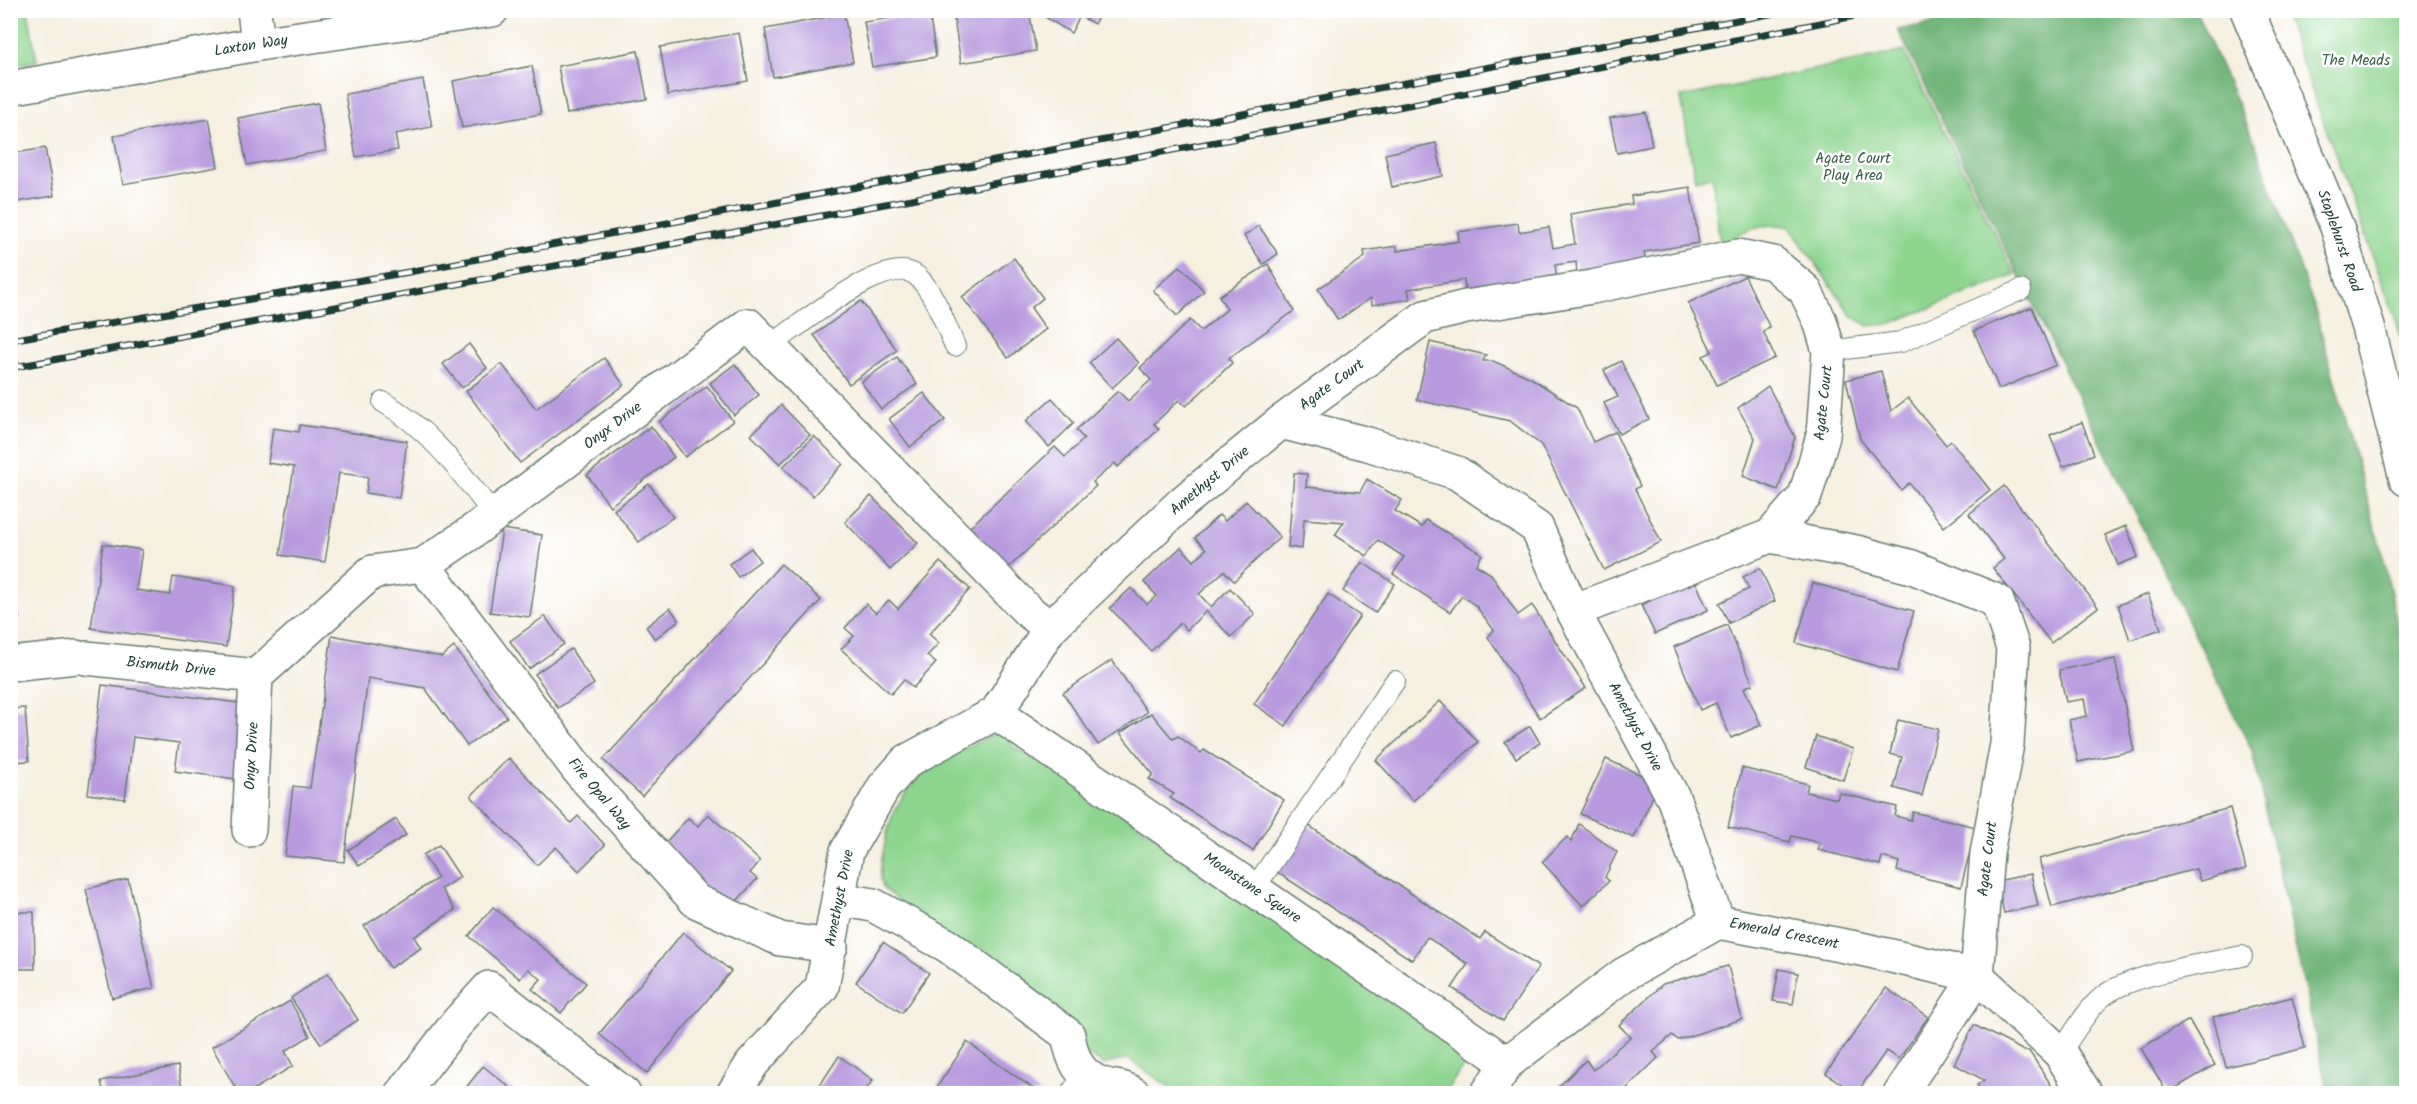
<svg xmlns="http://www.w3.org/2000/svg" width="2417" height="1104" font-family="Kalam,sans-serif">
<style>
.green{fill:#8ed58f;stroke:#568962;stroke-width:1.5}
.forest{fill:#72b67a;stroke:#487a57;stroke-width:1.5}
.building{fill:#b89bde}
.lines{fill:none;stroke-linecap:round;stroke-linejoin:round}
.service-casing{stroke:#6a7c71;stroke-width:22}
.minor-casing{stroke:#6a7c71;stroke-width:36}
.secondary-casing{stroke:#6a7c71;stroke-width:36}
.service{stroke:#fff;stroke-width:20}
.minor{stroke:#fff;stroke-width:33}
.secondary{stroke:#fff;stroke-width:33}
.rail-casing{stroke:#1f3d34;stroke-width:7}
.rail{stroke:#fff;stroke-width:4.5;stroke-dasharray:14;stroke-linecap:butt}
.labels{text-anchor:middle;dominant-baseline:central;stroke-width:5;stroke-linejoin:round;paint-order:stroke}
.street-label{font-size:15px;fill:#1f3d34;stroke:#fff}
.park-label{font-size:15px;fill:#3b634b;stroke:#fff}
</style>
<rect width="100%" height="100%" fill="#fff"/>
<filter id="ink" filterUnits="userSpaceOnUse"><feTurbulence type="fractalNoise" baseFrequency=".0167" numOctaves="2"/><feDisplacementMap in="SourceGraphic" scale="12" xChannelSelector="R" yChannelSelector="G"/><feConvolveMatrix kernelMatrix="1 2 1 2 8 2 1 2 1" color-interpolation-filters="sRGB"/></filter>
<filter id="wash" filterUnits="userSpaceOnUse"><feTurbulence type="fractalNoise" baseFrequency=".008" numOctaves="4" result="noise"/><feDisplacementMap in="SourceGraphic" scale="24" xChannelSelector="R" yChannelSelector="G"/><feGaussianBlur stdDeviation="1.35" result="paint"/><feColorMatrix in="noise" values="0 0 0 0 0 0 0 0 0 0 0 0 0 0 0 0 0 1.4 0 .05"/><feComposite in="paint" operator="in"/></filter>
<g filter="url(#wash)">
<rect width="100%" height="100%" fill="#f6f0e1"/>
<!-- green -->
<g class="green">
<polygon points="11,10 28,11 37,61 11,66"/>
<polygon points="2283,11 2406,11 2406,355 2397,323"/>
<path d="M1904,51L2015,275L1889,324L1868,326L1852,316L1790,227C1766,221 1735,229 1721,251L1712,176L1695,180L1681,97Z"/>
<path d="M1001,731L1009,735L1013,747L1067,776L1473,1052L1445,1093H1178L1127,1058L1104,1065L1088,1055L883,888C878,872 882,859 885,843C897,775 945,757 1001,731Z"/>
</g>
<!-- forest -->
<polygon class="forest" points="1992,11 2196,11 2253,138 2314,306 2385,564 2406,669 2406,1093 2328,1093 2252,751 1898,30"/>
<g id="blocks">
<!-- building -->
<g class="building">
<polygon points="966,10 1000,10 1000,14 1029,10 1036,51 961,63 953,13"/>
<polygon points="1034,10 1102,10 1094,24 1080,16 1071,33"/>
<polygon points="929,12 936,57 872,67 864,22"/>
<polygon points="844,14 853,62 773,77 765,29"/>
<polygon points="739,33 748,81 668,95 660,47"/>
<polygon points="638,51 647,99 567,114 558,66"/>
<polygon points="532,66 541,114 462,128 453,81"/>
<polygon points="423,80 432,127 395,134 398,150 356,157 345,94"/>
<polygon points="318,103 326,151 247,165 238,118"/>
<polygon points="1646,112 1652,146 1617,153 1610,118"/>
<polygon points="209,119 218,167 123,184 114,136"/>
<polygon points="1436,143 1443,176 1392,187 1385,154"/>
<polygon points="45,148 54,196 10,203 10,154"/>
<polygon points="1690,187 1699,243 1644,252 1646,263 1577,274 1576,262 1555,265 1557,279 1525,284 1525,281 1465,290 1464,280 1408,289 1410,299 1372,305 1371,298 1338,320 1318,289 1365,257 1364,251 1397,246 1397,251 1459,241 1458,232 1518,223 1519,232 1549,227 1553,248 1575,244 1570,214 1632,204 1631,196"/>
<polygon points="1259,226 1278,254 1263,264 1244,236"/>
<polygon points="1014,258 1043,298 1031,308 1046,329 1008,358 962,297"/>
<polygon points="1268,264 1294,311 1229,358 1232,363 1186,406 1179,400 1154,424 1159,429 1118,467 1115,463 1093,482 1096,486 1008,568 970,527 1055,447 1065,457 1084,439 1076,430 1118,391 1128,401 1151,380 1140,368 1190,320 1201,331 1227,309 1219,296"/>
<polygon points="1180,266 1204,291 1177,316 1153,290"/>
<polygon points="1745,276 1770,328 1763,331 1775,358 1717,385 1703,356 1712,352 1688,303"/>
<polygon points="861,301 897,350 849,384 814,335"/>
<polygon points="2032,307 2056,365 1999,389 1974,331"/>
<polygon points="1116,338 1139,363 1112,388 1089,363"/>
<polygon points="1430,342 1486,355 1483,361 1493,361 1531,378 1577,408 1593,442 1615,432 1640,486 1635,489 1661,542 1604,570 1541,445 1510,421 1417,400"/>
<polygon points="469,344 487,368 462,388 443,364"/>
<polygon points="897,357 917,384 881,409 861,382"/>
<polygon points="604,358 624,385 520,463 466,391 502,364 536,409"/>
<polygon points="1621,361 1649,419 1619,434 1604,403 1618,397 1604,370"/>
<polygon points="735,364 759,395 734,415 710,383"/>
<polygon points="1881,371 1891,411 1908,398 1946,445 1951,441 1990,490 1944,527 1909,483 1901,490 1860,439 1846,380"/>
<polygon points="707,386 733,421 685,457 659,422"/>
<polygon points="1768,386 1795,437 1778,490 1743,476 1755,438 1738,408"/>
<polygon points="924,393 945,420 910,447 889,419"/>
<polygon points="1052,398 1074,423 1049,447 1026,421"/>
<polygon points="781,405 810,435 780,464 751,435"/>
<polygon points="2082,422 2094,454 2063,467 2050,435"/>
<polygon points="300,425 407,441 399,498 366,493 368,477 339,473 325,562 280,555 294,467 268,463 273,428 299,432"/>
<polygon points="651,426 674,457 610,506 587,475"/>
<polygon points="814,436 843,464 813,496 783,467"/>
<polygon points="1294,473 1307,474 1306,487 1360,492 1367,479 1402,500 1395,511 1422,527 1426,520 1482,554 1476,565 1491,574 1518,615 1532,605 1586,688 1540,718 1488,637 1494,630 1476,606 1462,596 1450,612 1393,574 1404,557 1378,540 1367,556 1335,535 1344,522 1304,519 1302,549 1288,547"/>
<polygon points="649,484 673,517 639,542 614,510"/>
<polygon points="2004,486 2098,607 2051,643 1993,568 2004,559 1969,514"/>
<polygon points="871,496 918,543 890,570 845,522"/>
<polygon points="1246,501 1280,537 1234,581 1224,571 1199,594 1211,607 1230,588 1255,614 1231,637 1206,611 1187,630 1180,623 1151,651 1110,608 1131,588 1147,604 1157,596 1144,582 1181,547 1194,561 1206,549 1195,538 1219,515 1225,521"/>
<polygon points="2126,526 2138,557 2118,565 2105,535"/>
<polygon points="502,529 542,535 530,617 490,612"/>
<polygon points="103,544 142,550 136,590 170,595 173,577 235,586 226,647 91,628"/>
<polygon points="751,548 760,561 738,577 729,564"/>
<polygon points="940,562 970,589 929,634 939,643 927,656 936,663 913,688 904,679 891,694 841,649 854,636 845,628 866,604 876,613 889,600 898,609"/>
<polygon points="1362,562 1395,584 1375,613 1343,591"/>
<polygon points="781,564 821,600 642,796 603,760"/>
<polygon points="10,566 19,619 10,620"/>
<polygon points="1760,568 1775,601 1729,623 1719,603 1749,589 1743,577"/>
<polygon points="1695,580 1708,610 1655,634 1641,605"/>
<polygon points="1813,583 1914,611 1897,672 1796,643"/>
<polygon points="1328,594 1360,616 1286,726 1254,704"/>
<polygon points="2148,594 2161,629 2130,640 2118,605"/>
<polygon points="670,608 679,620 655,639 646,627"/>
<polygon points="545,616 564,644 529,669 510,641"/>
<polygon points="1727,625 1753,684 1744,688 1761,725 1731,738 1716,703 1700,710 1674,647"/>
<polygon points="332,635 442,657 454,647 507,717 467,746 425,688 368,678 344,862 285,856 293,786 310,788"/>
<polygon points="571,649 594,684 558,708 535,674"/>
<polygon points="2115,659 2134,751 2078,762 2069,720 2087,716 2084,699 2066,702 2059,670"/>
<polygon points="1112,660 1147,712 1098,745 1063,693"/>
<polygon points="102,685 246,704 236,779 175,771 179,743 133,737 125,799 88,794"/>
<polygon points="1440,701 1478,742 1413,801 1376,760"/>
<polygon points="25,708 29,761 10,762 10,709"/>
<polygon points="1151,713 1173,739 1178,736 1201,753 1204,750 1284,800 1253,851 1170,798 1174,794 1149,779 1153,774 1120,733"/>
<polygon points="1898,720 1938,729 1922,796 1894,788 1902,757 1890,754"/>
<polygon points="1530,726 1540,743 1516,758 1505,742"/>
<polygon points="1816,736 1853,749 1843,780 1806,767"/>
<polygon points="509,758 571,823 578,816 605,845 579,871 556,847 537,865 471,796"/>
<polygon points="1606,759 1659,783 1634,838 1580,814"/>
<polygon points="1742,768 1808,784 1806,792 1837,799 1839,793 1897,807 1895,816 1911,820 1913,812 1976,827 1961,887 1897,871 1899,862 1882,857 1880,865 1818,850 1820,843 1792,836 1790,842 1728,827"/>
<polygon points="2230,808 2246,869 2200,881 2196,869 2052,907 2039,859"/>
<polygon points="708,814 760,861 750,873 757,879 734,904 712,910 662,865 674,851 665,843 688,818 698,826"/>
<polygon points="1294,816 1480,939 1485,932 1539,967 1503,1021 1452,988 1468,964 1427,937 1412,960 1263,863"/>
<polygon points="396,819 406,835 359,866 348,850"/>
<polygon points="1579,824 1617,852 1605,877 1609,881 1583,906 1542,862 1567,837 1571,842"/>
<polygon points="439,845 460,877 441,889 455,910 414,937 421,948 390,968 364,926 438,878 423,855"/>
<polygon points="2031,874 2038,906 2004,913 1997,881"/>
<polygon points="128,879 154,988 112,998 86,889"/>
<polygon points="493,907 586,983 561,1013 532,989 541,979 528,969 520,979 469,936"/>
<polygon points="10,912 34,912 35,969 10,969"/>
<polygon points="683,932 731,971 647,1073 599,1034"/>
<polygon points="883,942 929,973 902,1013 856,982"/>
<polygon points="1728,966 1742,1019 1678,1040 1672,1035 1653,1052 1658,1058 1621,1094 1560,1094 1556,1089 1586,1060 1593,1070 1630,1037 1619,1025 1663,984"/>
<polygon points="1779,969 1798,973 1793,1004 1773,1001"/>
<polygon points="328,973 358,1020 321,1044 291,998"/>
<polygon points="1886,988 1928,1017 1899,1059 1886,1051 1856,1094 1826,1073"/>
<polygon points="2292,997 2305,1048 2226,1067 2213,1017"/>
<polygon points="290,1001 310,1036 285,1051 293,1066 246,1094 239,1094 212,1047"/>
<polygon points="2189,1020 2215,1065 2167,1093 2141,1048"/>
<polygon points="1974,1025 2024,1051 2029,1051 2057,1094 1983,1094 1977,1085 1984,1080 1954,1064"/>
<polygon points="967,1042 1041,1094 946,1094 937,1087"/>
<polygon points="839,1056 873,1080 863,1094 814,1094"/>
<polygon points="178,1066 183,1094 104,1094 101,1081"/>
<polygon points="483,1066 518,1094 461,1094"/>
</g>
</g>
</g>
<g filter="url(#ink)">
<use href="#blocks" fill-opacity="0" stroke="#6a7c71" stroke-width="1.5"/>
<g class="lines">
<defs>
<g id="service">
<path d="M769,347C795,329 888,250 917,276C935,293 945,324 955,346"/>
<polyline points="1829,351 1901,342 2021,290"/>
<path d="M383,402C430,429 461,473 494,515"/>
<polyline points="1254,889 1395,681"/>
<path d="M2060,1053C2073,1035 2085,1012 2101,998C2128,974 2205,964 2242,956"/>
<polyline points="1070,1094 1085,1074"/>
</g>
<g id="minor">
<polyline points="254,10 258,44"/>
<polyline points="10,88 258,44 492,10"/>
<polyline points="1281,422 1425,317 1466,307 1592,287 1738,256 1773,263 1805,290 1820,321 1829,351 1823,436 1805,496 1770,536 1856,552 1912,567 1997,601 2013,648 2007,744 1987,853 1977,976 1900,1094"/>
<polyline points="423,565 580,772 696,901 780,939 831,946"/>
<polyline points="1573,611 1770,536"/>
<polyline points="86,658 256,676"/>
<polyline points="10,664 76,657"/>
<polyline points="996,713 1507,1063"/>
<polyline points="249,830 256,676 372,572 423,565 469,534 748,325 1027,610 1050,628"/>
<path d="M839,899L873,905L948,946L1068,1035C1072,1058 1078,1075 1102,1084C1114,1088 1123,1086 1134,1094"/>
<polyline points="402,1094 457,1023 489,988 624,1094"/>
<polyline points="733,1094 752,1064 822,987 847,851 884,787 907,761 996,713 1050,628 1183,502 1281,422 1368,444 1457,473 1537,528 1573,611 1673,797 1718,922"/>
<polyline points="1487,1094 1507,1063 1623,975 1718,922 1861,949 1977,976 2060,1053 2086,1094"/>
</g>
<polyline id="secondary" points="2247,10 2337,227 2368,327 2406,479"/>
</defs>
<!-- service casing -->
<use href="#service" class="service-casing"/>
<!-- minor casing -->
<use href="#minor" class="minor-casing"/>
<!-- secondary casing -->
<use href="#secondary" class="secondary-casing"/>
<!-- service -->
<use href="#service" class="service"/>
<!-- minor -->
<use href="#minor" class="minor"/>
<!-- secondary -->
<use href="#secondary" class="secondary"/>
<defs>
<g id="rail">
<polyline points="10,340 409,272 1790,10"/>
<polyline points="10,368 1328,121 1885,10"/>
</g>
</defs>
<!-- rail casing -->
<use href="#rail" class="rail-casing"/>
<!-- rail -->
<use href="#rail" class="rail"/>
</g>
</g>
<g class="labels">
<!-- street labels -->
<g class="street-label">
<text transform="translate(251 46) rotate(-9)">Laxton Way</text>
<text transform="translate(2339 241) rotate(71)">Staplehurst Road</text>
<text transform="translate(1332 385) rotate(-36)">Agate Court</text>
<text transform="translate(1824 403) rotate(-84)">Agate Court</text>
<text transform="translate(613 426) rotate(-37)">Onyx Drive</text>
<text transform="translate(1210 481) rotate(-40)">Amethyst Drive</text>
<text transform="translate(171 667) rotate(6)">Bismuth Drive</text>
<text transform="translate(1635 727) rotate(62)">Amethyst Drive</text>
<text transform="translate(252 756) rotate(-87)">Onyx Drive</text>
<text transform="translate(599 794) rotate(50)">Fire Opal Way</text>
<text transform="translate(1988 859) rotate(-83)">Agate Court</text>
<text transform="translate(1252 888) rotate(34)">Moonstone Square</text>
<text transform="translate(840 898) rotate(-79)">Amethyst Drive</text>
<text transform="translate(1784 934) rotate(11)">Emerald Crescent</text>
</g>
<!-- park labels -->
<g class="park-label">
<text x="2356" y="61">The Meads</text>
<text x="1853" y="159">Agate Court<tspan x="1853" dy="17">Play Area</tspan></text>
</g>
</g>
<!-- margin -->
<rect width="2417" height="1104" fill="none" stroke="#fff" stroke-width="36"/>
</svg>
